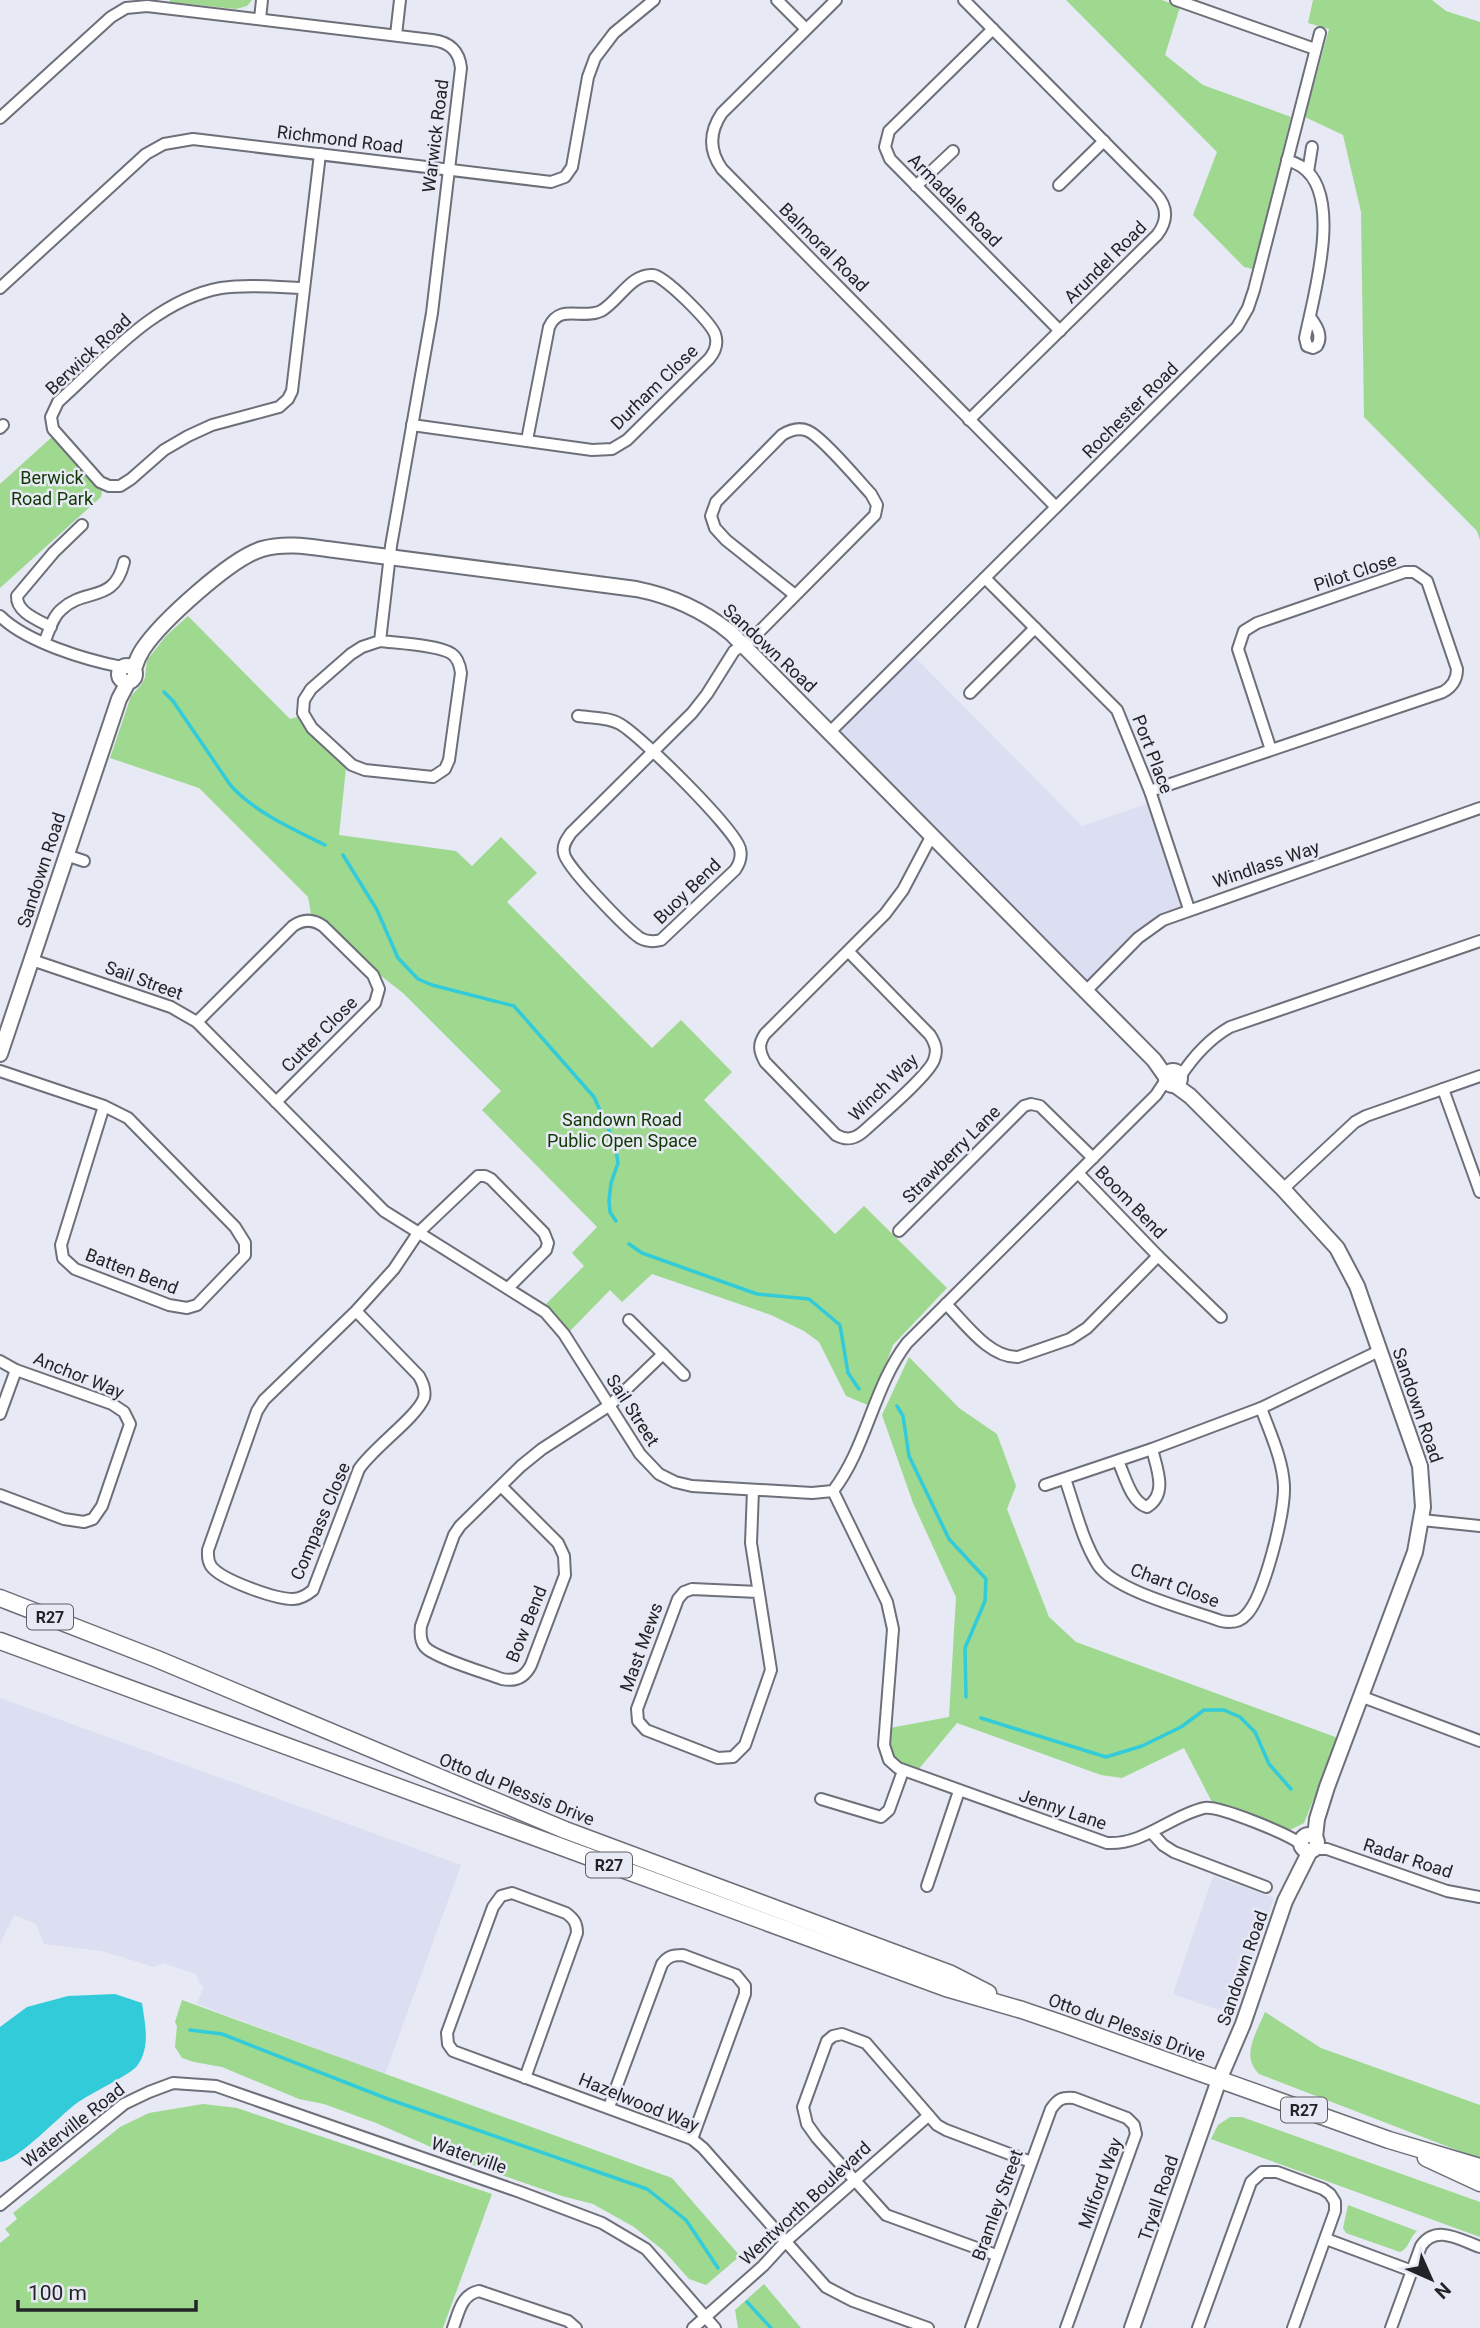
<svg xmlns="http://www.w3.org/2000/svg" width="1480" height="2328" font-family="Roboto,sans-serif">
<style>
.built{fill:#dbdff1}
.green{fill:#9fd88f}
.water{fill:#32cbd9}
.lines{fill:none;stroke-linecap:round;stroke-linejoin:round}
.stream{stroke:#32cbd9;stroke-width:3.5}
.street-casing{stroke:#6d6f79;stroke-width:14}
.secondary-casing{stroke:#6d6f79;stroke-width:18}
.primary-casing{stroke:#6d6f79;stroke-width:19}
.street{stroke:#fff;stroke-width:10}
.secondary{stroke:#fff;stroke-width:14}
.primary{stroke:#fff;stroke-width:16}
.labels{text-anchor:middle;dominant-baseline:central;stroke-width:5;stroke-linejoin:round;paint-order:stroke}
.shield{fill:#e7e9f4;stroke:#5e5f65;stroke-width:2}
.shield-label{font-size:16px;font-weight:bold;fill:#232428}
.street-label{font-size:18px;fill:#232428;stroke:#e7e9f4}
.park-label{font-size:18px;fill:#113903;stroke:#e7e9f4}
</style>
<rect width="100%" height="100%" fill="#e7e9f4"/>
<!-- built -->
<g class="built">
<polygon points="910,652 1082,826 1152,802 1187,908 1162,919 1085,990 829,732"/>
<polygon points="0,1698 461,1865 385,2074 197,2004 204,1986 200,1984 196,1974 163,1963 154,1967 102,1951 44,1944 36,1924 14,1915 0,1944"/>
<polygon points="1213,1876 1274,1898 1233,2015 1173,1994"/>
</g>
<!-- green -->
<g class="green">
<polygon points="170,0 252,0 247,6 236,9 170,2"/>
<polygon points="1066,0 1162,0 1180,7 1165,55 1203,85 1291,117 1253,269 1244,267 1193,215 1217,152"/>
<polygon points="1313,0 1432,0 1446,11 1480,22 1480,540 1477,531 1364,417 1361,212 1343,135 1305,117 1329,29 1308,23"/>
<polygon points="52,437 102,491 101,497 0,588 0,484"/>
<polygon points="188,616 290,719 297,717 310,734 346,768 339,835 456,851 472,866 501,837 537,873 507,902 652,1048 681,1020 732,1072 704,1100 835,1234 864,1206 947,1288 893,1345 870,1406 846,1396 819,1342 804,1331 771,1315 652,1274 622,1302 610,1290 569,1332 560,1319 545,1305 584,1266 572,1253 597,1227 482,1110 501,1091 403,993 380,975 324,919 311,914 308,897 199,788 110,758 131,696 141,685 145,678 147,660 166,636"/>
<path d="M909,1357L959,1408L997,1434L1016,1486L1007,1509L1049,1617L1076,1642L1338,1738L1304,1823L1290,1830L1212,1802L1184,1748L1122,1778L1101,1775L957,1723L918,1770C892,1760 890,1756 890,1728L949,1717L956,1597L913,1503L882,1415Z"/>
<polygon points="182,2000 672,2178 740,2256 706,2285 689,2279 664,2251 634,2227 593,2204 562,2196 470,2164 376,2123 324,2104 299,2099 222,2067 194,2062 182,2058 175,2047 177,2026 175,2022"/>
<path d="M1265,2012L1321,2048L1480,2105V2159L1259,2074C1240,2056 1257,2032 1265,2012Z"/>
<polygon points="203,2104 237,2108 492,2194 443,2328 0,2328 0,2243 10,2235 5,2229 17,2219 13,2213 120,2127 149,2113"/>
<polygon points="1230,2117 1242,2117 1480,2202 1480,2237 1211,2139 1218,2125"/>
<path d="M1348,2205L1417,2231C1410,2236 1409,2249 1400,2252L1346,2233L1343,2228Z"/>
<polygon points="764,2284 801,2328 738,2328 735,2310"/>
</g>
<!-- water -->
<path class="water" d="M115,1994L142,2003C145,2024 151,2047 137,2066C130,2075 89,2094 77,2103C59,2116 19,2160 0,2162V2027L27,2007L68,1996Z"/>
<g class="lines">
<!-- stream -->
<g class="stream">
<path d="M164,692L173,701L231,786C256,813 293,829 325,845"/>
<polyline points="343,855 377,910 398,958 418,979 432,985 514,1006 594,1097 615,1144 618,1163 611,1183 609,1200 610,1212 616,1221"/>
<polyline points="629,1244 642,1253 757,1294 809,1299 840,1325 848,1373 859,1389"/>
<polyline points="897,1406 903,1416 909,1456 949,1539 986,1579 985,1601 965,1648 966,1697"/>
<polyline points="981,1718 1106,1757 1142,1746 1181,1727 1204,1710 1224,1710 1240,1717 1255,1732 1269,1764 1291,1789"/>
<polyline points="190,2030 222,2034 388,2099 647,2189 686,2220 718,2268"/>
<polyline points="747,2302 771,2328"/>
</g>
<defs>
<g id="street">
<polyline points="777,0 806,29"/>
<path d="M836,0L722,113C709,132 709,151 722,169L1056,507"/>
<path d="M964,0L1156,194C1168,207 1168,221 1157,235L969,420"/>
<polyline points="1176,0 1315,49"/>
<polyline points="260,19 262,0"/>
<polyline points="993,29 889,131 885,147 890,159 1060,331"/>
<polyline points="396,35 400,0"/>
<path d="M0,118L111,17L126,8L147,6L432,40C449,42 459,50 461,68L432,313L391,546L380,641C396,643 440,645 452,654C458,658 460,666 461,673L449,760L445,769L433,777L365,770L352,765L312,728L303,713L304,700L311,689L351,654L362,647L380,641"/>
<path d="M1287,160C1292,162 1298,164 1302,167C1344,195 1313,298 1305,338L1307,346L1313,348L1317,346C1323,336 1317,326 1310,317"/>
<polyline points="1308,172 1312,147"/>
<polyline points="1059,185 1104,141"/>
<polyline points="916,186 953,151"/>
<polyline points="0,288 146,154 164,144 193,139 551,182 565,177 572,167 588,77 595,58 614,33 654,0"/>
<path d="M303,288C276,287 247,284 221,288C155,300 106,359 58,402L51,417L53,429L100,482L109,486H120L131,479L164,450L188,436L212,425L279,407L288,399L292,391L320,154"/>
<path d="M412,425L592,450L612,449L627,440L709,359C716,351 718,343 715,334C710,322 665,276 653,275C631,273 618,302 601,311C582,320 560,303 549,327L527,440"/>
<polyline points="0,428 3,425"/>
<polyline points="985,578 1117,710 1150,791 1189,909"/>
<path d="M0,616C26,642 86,660 122,667"/>
<path d="M51,627C38,620 16,612 17,596L54,552L82,525"/>
<path d="M44,643C49,632 52,617 62,609C86,587 114,604 124,562"/>
<polyline points="970,693 1035,628"/>
<path d="M578,716C592,718 608,717 620,724C641,736 736,830 740,849C742,857 740,863 735,870L661,940C653,942 647,942 640,938C627,929 565,866 564,853C562,845 567,839 571,833L692,713L707,694L734,651L752,639L875,515L877,505L871,494C859,481 822,437 808,431C799,427 790,430 782,435L716,502L711,516L715,528L726,540L795,595"/>
<polyline points="830,732 1237,327 1248,308 1254,290 1320,33"/>
<path d="M1150,791L1443,692C1452,687 1457,680 1457,669L1427,581L1414,572H1405L1257,623L1244,631L1238,649L1271,750"/>
<polyline points="66,855 84,861"/>
<path d="M848,951L930,1035C935,1043 938,1050 934,1060C928,1076 879,1117 864,1131C855,1139 847,1141 836,1135L765,1062C759,1051 758,1044 765,1034L885,914L903,890L932,835"/>
<path d="M32,960L171,1007L197,1022L384,1211L545,1312L564,1334L640,1454L659,1474L675,1482L692,1486L812,1493L833,1491C867,1447 873,1387 907,1343L1156,1095L1166,1080"/>
<polyline points="1086,991 1138,938 1163,920 1480,808"/>
<path d="M197,1022L293,926C303,919 313,919 323,926L373,975L379,989L375,1003L276,1102"/>
<polyline points="0,1071 104,1106 128,1118 235,1227 245,1243 245,1255 197,1305 187,1308 169,1305 75,1269 63,1258 61,1245 104,1106"/>
<path d="M1180,1077C1193,1057 1209,1039 1230,1027L1480,941"/>
<polyline points="1443,1089 1480,1192"/>
<polyline points="1283,1189 1355,1122 1366,1116 1480,1076"/>
<polyline points="899,1231 1024,1106 1031,1104 1040,1106 1093,1158"/>
<polyline points="1158,1256 1221,1317"/>
<path d="M946,1304C965,1323 989,1358 1018,1357L1070,1339L1087,1328L1158,1256L1078,1173"/>
<path d="M356,1311L419,1376C423,1383 426,1390 424,1398C416,1418 374,1447 359,1469L313,1590C307,1595 301,1599 293,1599C275,1599 221,1580 211,1566C207,1560 208,1556 208,1550L257,1411L264,1400L356,1311L394,1269L418,1233L478,1176H485L491,1179L544,1233L548,1243L546,1250L508,1288"/>
<polyline points="629,1320 684,1375"/>
<polyline points="0,1361 16,1370 112,1404 124,1412 130,1424 102,1506 93,1519 84,1522 64,1519 0,1495"/>
<polyline points="0,1414 16,1370"/>
<path d="M1118,1461C1125,1476 1131,1502 1147,1507C1168,1494 1157,1469 1152,1449"/>
<path d="M1065,1479C1075,1507 1082,1540 1098,1565C1115,1591 1191,1610 1221,1621C1230,1623 1239,1623 1246,1615C1264,1597 1285,1513 1284,1486C1283,1460 1270,1433 1261,1408"/>
<polyline points="1045,1485 1152,1449 1261,1408 1379,1351"/>
<path d="M501,1486L558,1543L564,1556L565,1575L531,1665C525,1677 516,1682 502,1679C486,1673 435,1658 425,1647C420,1641 420,1634 421,1626L454,1535L460,1526L521,1466L542,1449L610,1405L663,1354"/>
<polyline points="753,1490 751,1543 771,1670 745,1745 733,1757 718,1758 646,1730 638,1721 637,1709 678,1599 684,1592 692,1589 758,1592"/>
<path d="M833,1491L887,1602L893,1629L884,1745L889,1760L898,1768L1107,1843C1144,1845 1170,1816 1204,1808C1218,1805 1288,1834 1301,1844"/>
<polyline points="1422,1520 1480,1526"/>
<polyline points="1360,1696 1480,1741"/>
<polyline points="821,1799 881,1817 889,1810 903,1771"/>
<polyline points="1152,1833 1163,1845 1174,1852 1266,1887"/>
<polyline points="1314,1849 1327,1849 1447,1891 1480,1897"/>
<polyline points="927,1886 959,1791"/>
<path d="M525,2078L577,1933C577,1923 574,1919 566,1913L512,1893L501,1896L493,1907L447,2033L448,2044L453,2051L692,2139L703,2148L826,2287L853,2301L928,2328"/>
<path d="M609,2107L662,1964C668,1956 673,1955 683,1955L736,1975L745,1986V1994L692,2139"/>
<polyline points="0,2205 124,2104 149,2092 173,2083 216,2086 520,2192 602,2223 646,2249 715,2328"/>
<polyline points="1326,2239 1412,2271"/>
<polyline points="996,2255 886,2215 817,2138 807,2124 803,2107 827,2041 833,2036 842,2034 866,2043 937,2125 946,2130 1031,2162"/>
<path d="M453,2328C459,2312 461,2295 479,2291L568,2321L576,2328"/>
<polyline points="693,2328 763,2266 785,2242 928,2116"/>
<path d="M971,2328L1051,2109C1058,2099 1062,2097 1074,2098L1127,2118L1134,2125L1136,2134L1066,2328"/>
<polyline points="1198,2328 1251,2182 1262,2172 1277,2172 1323,2189 1330,2194 1335,2202 1335,2211 1293,2328"/>
<path d="M1391,2328L1421,2246C1436,2224 1460,2240 1480,2247"/>
</g>
<g id="secondary">
<circle cx="127" cy="674" r="8"/>
<path d="M134,669C136,662 139,655 143,649C161,622 231,558 262,549C284,543 305,546 327,549L636,589C672,596 703,610 731,633L1154,1060L1166,1077"/>
<polyline points="0,1054 119,699 128,682"/>
<circle cx="1173" cy="1078" r="7"/>
<polyline points="1175,1085 1190,1096 1283,1189 1337,1248 1357,1286 1420,1466 1423,1507 1415,1552 1327,1787 1317,1819 1315,1837"/>
<circle cx="1309" cy="1843" r="8"/>
<polyline points="1132,2328 1219,2080 1243,2024 1285,1901 1310,1851"/>
</g>
<g id="primary">
<polyline points="0,1598 157,1659 565,1830 951,1974 988,1993"/>
<polyline points="0,1641 946,1988 1022,2010 1066,2025 1389,2140 1480,2167"/>
<polyline points="1426,2158 1480,2183"/>
</g>
</defs>
<!-- street casing -->
<use href="#street" class="street-casing"/>
<!-- secondary casing -->
<use href="#secondary" class="secondary-casing"/>
<!-- primary casing -->
<use href="#primary" class="primary-casing"/>
<!-- street -->
<use href="#street" class="street"/>
<!-- secondary -->
<use href="#secondary" class="secondary"/>
<!-- primary -->
<use href="#primary" class="primary"/>
</g>
<g class="labels">
<!-- shield labels -->
<g class="shield">
<rect x="27" y="1604.5" width="46" height="25" rx="5"/>
<rect x="586" y="1852.5" width="46" height="25" rx="5"/>
<rect x="1281" y="2097.5" width="46" height="25" rx="5"/>
</g>
<g class="shield-label">
<text x="50" y="1617">R27</text>
<text x="609" y="1865">R27</text>
<text x="1304" y="2110">R27</text>
</g>
<!-- street labels -->
<g class="street-label">
<text transform="translate(435 136) rotate(-83)">Warwick Road</text>
<text transform="translate(340 139) rotate(7)">Richmond Road</text>
<text transform="translate(955 200) rotate(45)">Armadale Road</text>
<text transform="translate(824 247) rotate(45)">Balmoral Road</text>
<text transform="translate(1105 262) rotate(-45)">Arundel Road</text>
<text transform="translate(88 354) rotate(-43)">Berwick Road</text>
<text transform="translate(654 387) rotate(-44)">Durham Close</text>
<text transform="translate(1130 410) rotate(-45)">Rochester Road</text>
<text transform="translate(1355 572) rotate(-18)">Pilot Close</text>
<text transform="translate(770 648) rotate(43)">Sandown Road</text>
<text transform="translate(1153 754) rotate(69)">Port Place</text>
<text transform="translate(1266 864) rotate(-19)">Windlass Way</text>
<text transform="translate(41 870) rotate(-72)">Sandown Road</text>
<text transform="translate(687 891) rotate(-44)">Buoy Bend</text>
<text transform="translate(144 980) rotate(20)">Sail Street</text>
<text transform="translate(319 1034) rotate(-45)">Cutter Close</text>
<text transform="translate(883 1087) rotate(-44)">Winch Way</text>
<text transform="translate(951 1154) rotate(-45)">Strawberry Lane</text>
<text transform="translate(1131 1202) rotate(46)">Boom Bend</text>
<text transform="translate(132 1271) rotate(21)">Batten Bend</text>
<text transform="translate(79 1375) rotate(22)">Anchor Way</text>
<text transform="translate(1418 1405) rotate(71)">Sandown Road</text>
<text transform="translate(633 1410) rotate(57)">Sail Street</text>
<text transform="translate(320 1521) rotate(-67)">Compass Close</text>
<text transform="translate(1175 1585) rotate(21)">Chart Close</text>
<text transform="translate(526 1624) rotate(-68)">Bow Bend</text>
<text transform="translate(641 1647) rotate(-70)">Mast Mews</text>
<text transform="translate(517 1789) rotate(22)">Otto du Plessis Drive</text>
<text transform="translate(1063 1809) rotate(19)">Jenny Lane</text>
<text transform="translate(1408 1858) rotate(18)">Radar Road</text>
<text transform="translate(1242 1968) rotate(-71)">Sandown Road</text>
<text transform="translate(1127 2027) rotate(20)">Otto du Plessis Drive</text>
<text transform="translate(639 2102) rotate(22)">Hazelwood Way</text>
<text transform="translate(73 2125) rotate(-38)">Waterville Road</text>
<text transform="translate(469 2155) rotate(19)">Waterville</text>
<text transform="translate(1100 2183) rotate(-70)">Milford Way</text>
<text transform="translate(1158 2198) rotate(-71)">Tryall Road</text>
<text transform="translate(805 2203) rotate(-43)">Wentworth Boulevard</text>
<text transform="translate(997 2205) rotate(-70)">Bramley Street</text>
</g>
<!-- park labels -->
<g class="park-label">
<text x="52" y="477">Berwick<tspan x="52" dy="21">Road Park</tspan></text>
<text x="622" y="1119">Sandown Road<tspan x="622" dy="21">Public Open Space</tspan></text>
</g>
</g>
<!-- north arrow -->
<g transform="translate(1431 2279) rotate(135)" stroke="#e7e9f4" stroke-width="5" paint-order="stroke">
<path d="M0-5L12 26L0 18L-12 26Z" fill="#232428"/>
<text y="-10" font-size="19" font-weight="bold" text-anchor="middle" fill="#232428">N</text>
</g>
<!-- scale -->
<path d="M18 2300v10h178v-10" fill="none" stroke="#232428" stroke-width="3.5"/>
<text x="28" y="2300" font-size="21" fill="#232428" stroke="#e7e9f4" stroke-width="5" paint-order="stroke">100 m</text>
</svg>
